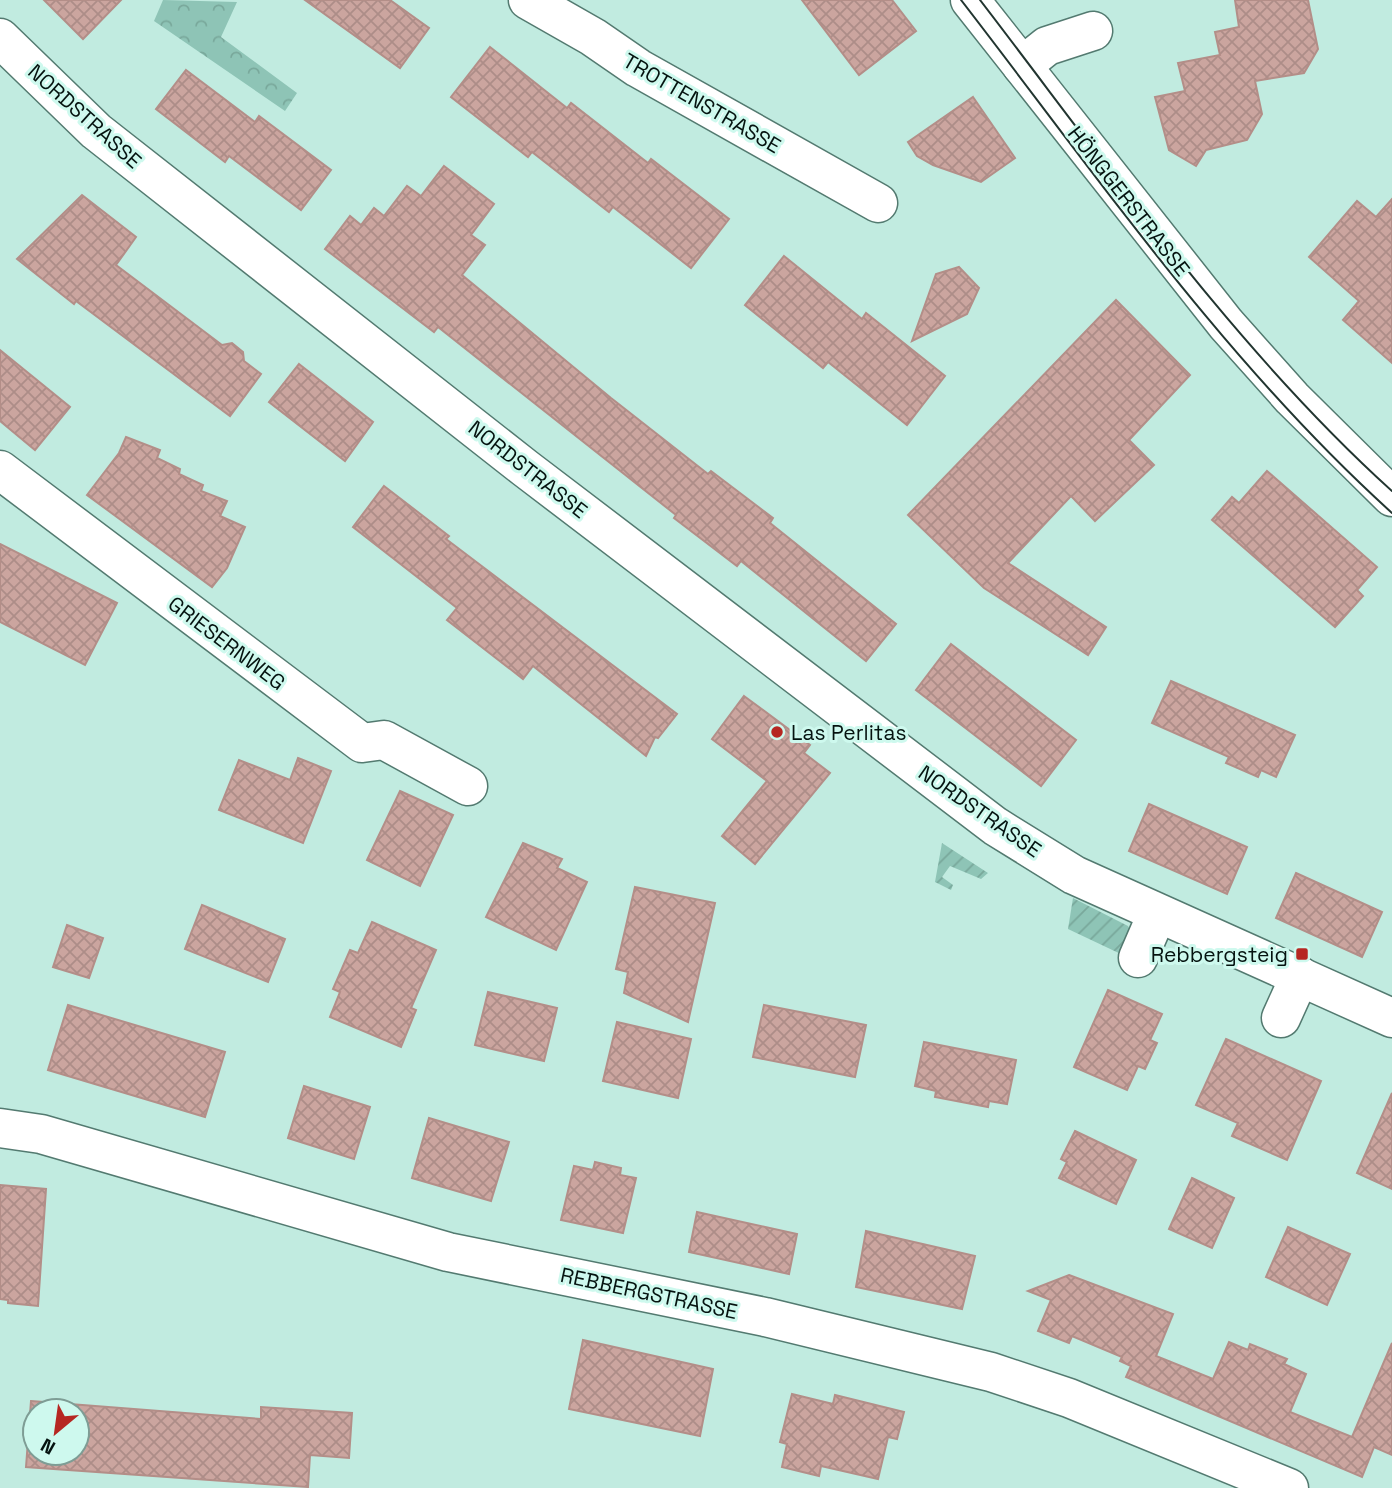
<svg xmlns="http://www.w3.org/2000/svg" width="1392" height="1488" font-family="'Space Grotesk',sans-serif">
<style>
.park{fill:url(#park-crowns)}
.garden{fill:url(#garden-furrows)}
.building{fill:url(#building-cross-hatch);stroke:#b38e88;stroke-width:2;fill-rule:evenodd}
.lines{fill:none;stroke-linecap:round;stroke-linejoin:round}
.minor-casing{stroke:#537a70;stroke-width:41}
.minor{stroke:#fff;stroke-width:38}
.tram{stroke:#223530;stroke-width:2}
.poi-dot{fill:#b62722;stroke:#cef9ee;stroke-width:2.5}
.labels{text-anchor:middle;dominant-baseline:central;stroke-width:6;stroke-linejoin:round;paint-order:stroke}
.street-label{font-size:21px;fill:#051310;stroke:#cef9ee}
.poi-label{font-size:21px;fill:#051310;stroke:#cef9ee;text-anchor:start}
</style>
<defs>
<pattern id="park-crowns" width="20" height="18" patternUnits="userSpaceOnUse" patternTransform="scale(1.75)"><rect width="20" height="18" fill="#8ec4b6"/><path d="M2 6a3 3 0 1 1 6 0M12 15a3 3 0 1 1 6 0" fill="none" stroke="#79a89b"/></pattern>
<pattern id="garden-furrows" width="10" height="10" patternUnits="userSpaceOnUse" patternTransform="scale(1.75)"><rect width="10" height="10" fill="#8ec4b6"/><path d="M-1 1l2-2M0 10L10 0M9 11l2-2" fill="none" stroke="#79a89b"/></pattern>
<pattern id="building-cross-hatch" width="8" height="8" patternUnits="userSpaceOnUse" patternTransform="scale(1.75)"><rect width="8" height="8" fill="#cba59f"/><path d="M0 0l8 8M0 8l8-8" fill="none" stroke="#ad8d88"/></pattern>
</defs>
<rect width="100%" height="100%" fill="#c1ebe0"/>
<!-- park -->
<polygon class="park" points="163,0 237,2 221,37 297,93 285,111 154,21"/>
<!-- garden -->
<g class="garden">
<polygon points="942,843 988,873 981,879 950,866 942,877 953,885 951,890 935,882"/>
<polygon points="1073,898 1128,926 1132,933 1125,956 1068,929"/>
</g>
<!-- building -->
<g class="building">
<polygon points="44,0 121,0 83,39"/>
<polygon points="305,0 390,0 429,28 400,68"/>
<polygon points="802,0 892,0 916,31 859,75"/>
<polygon points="1235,0 1308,0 1318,49 1304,73 1255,81 1262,114 1247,140 1206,150 1196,166 1169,150 1155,97 1185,91 1178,63 1220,55 1215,32 1239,27"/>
<polygon points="490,47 567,108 571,103 648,163 651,159 729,219 691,268 613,207 609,212 532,152 528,157 451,97"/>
<polygon points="186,70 255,122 259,116 331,170 301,210 229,156 225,162 156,109"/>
<polygon points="973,97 1015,158 981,182 933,165 917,156 908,142"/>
<polygon points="444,166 494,204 471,235 485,245 462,275 611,398 708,474 711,471 773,518 770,523 896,624 866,661 741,561 737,566 674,518 676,515 438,327 434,332 325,249 350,216 361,225 374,208 384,216 407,186 421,196"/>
<polygon points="82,195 136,237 116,265 222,345 232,343 243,352 244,361 261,374 230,416 76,301 74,304 17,259"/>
<polygon points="1392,199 1392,363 1343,320 1359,301 1309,257 1357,201 1376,217"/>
<polygon points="784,256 862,319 866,313 945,376 907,425 828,362 823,368 745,305"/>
<polygon points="959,267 979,288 967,314 912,341 936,274"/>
<polygon points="1116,300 1190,375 1129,440 1154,465 1095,521 1071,496 1008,563 1106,627 1088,655 984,588 908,515"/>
<polygon points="0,350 70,407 35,450 0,421"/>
<polygon points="299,364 373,422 345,461 269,402"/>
<polygon points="126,437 160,450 157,458 180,469 179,474 203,485 201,491 227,501 220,516 245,527 227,568 212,587 87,495 119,453"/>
<polygon points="1267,471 1377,567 1357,590 1363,596 1335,627 1212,520 1232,497 1239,503"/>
<polygon points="384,486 449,536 446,539 677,714 658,738 655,737 646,756 533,666 523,679 447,620 457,608 353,527"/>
<polygon points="0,544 117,603 85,665 0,622"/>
<polygon points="951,644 1076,740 1041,786 916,690"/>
<polygon points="1171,681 1295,735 1276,777 1261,770 1258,777 1226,763 1229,757 1152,723"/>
<polygon points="744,696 810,745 804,753 830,773 755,864 722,836 767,781 712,739"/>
<polygon points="298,758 331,771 303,843 219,810 239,760 290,780"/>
<polygon points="400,791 453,815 420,886 367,860"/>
<polygon points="1149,804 1247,847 1227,894 1129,851"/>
<polygon points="523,843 562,859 557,868 587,882 556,950 486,917"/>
<polygon points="1296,873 1382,912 1362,957 1276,918"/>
<polygon points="635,887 715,903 688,1022 624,993 628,972 616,969"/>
<polygon points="202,905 285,939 268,982 185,949"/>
<polygon points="372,922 436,950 411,1008 416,1010 401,1047 330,1017 340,992 333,989 350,950 358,953"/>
<polygon points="67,925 103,938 89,978 53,967"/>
<polygon points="1108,990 1162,1014 1150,1040 1157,1043 1145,1069 1138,1066 1127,1090 1074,1067"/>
<polygon points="488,992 557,1008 544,1061 475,1045"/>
<polygon points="68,1005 225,1052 205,1117 48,1070"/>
<polygon points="764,1005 866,1025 855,1077 753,1057"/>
<polygon points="617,1022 691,1039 678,1098 603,1081"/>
<polygon points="1226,1039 1321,1081 1287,1160 1232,1136 1238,1123 1196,1105"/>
<polygon points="924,1042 1016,1060 1007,1104 989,1101 988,1107 935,1097 936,1091 915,1086"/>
<polygon points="304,1086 370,1107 354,1159 288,1138"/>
<polygon points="1392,1093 1392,1189 1357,1173"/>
<polygon points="429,1118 509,1142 491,1201 412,1178"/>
<polygon points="1075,1131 1136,1160 1116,1204 1059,1178 1067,1162 1061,1159"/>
<polygon points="595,1162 621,1168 620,1175 636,1178 623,1233 561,1220 574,1166 593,1170"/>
<polygon points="1192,1178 1234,1198 1212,1248 1169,1229"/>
<polygon points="0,1185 46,1189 38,1306 8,1303 8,1300 0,1299"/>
<polygon points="697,1212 797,1234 789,1274 689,1252"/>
<polygon points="1288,1227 1350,1254 1327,1305 1266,1277"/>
<polygon points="866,1231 975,1256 962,1309 856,1287"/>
<polygon points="1069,1275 1173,1314 1156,1356 1213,1379 1229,1342 1248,1350 1250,1344 1287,1359 1284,1364 1306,1374 1290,1412 1352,1437 1392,1343 1392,1455 1374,1447 1362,1477 1126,1377 1131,1366 1120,1361 1122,1357 1072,1336 1069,1343 1038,1331 1051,1300 1028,1291"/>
<polygon points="583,1340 713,1369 700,1436 569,1409"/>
<polygon points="792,1394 833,1404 835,1395 904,1412 897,1439 888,1437 878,1479 821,1466 819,1476 782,1467 787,1444 780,1442"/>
<path d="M31,1401L261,1419V1407L352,1413L349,1458L310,1455L308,1487L26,1467ZM35,1411H77V1453H35Z"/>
</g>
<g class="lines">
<defs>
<g id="minor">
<polyline points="528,0 593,37 638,68 878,203"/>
<polyline points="970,0 1226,324 1292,398 1392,497"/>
<polyline points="0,38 96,131 525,468 995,826 1074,875 1392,1018"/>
<polyline points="1022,66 1047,46 1093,31"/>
<polyline points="0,470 362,743 384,740 468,786"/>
<polyline points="1138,958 1157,914"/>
<polyline points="1281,1018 1300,976"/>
<polyline points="0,1128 41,1134 448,1252 765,1317 991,1372 1069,1398 1289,1488"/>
</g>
</defs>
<!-- minor casing -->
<use href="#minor" class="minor-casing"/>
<!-- minor -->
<use href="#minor" class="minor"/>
<!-- tram -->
<g class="tram">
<path d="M961,0C1097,176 1226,363 1392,513"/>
<path d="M980,0C1109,168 1234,348 1392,491"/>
</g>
</g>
<!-- markers -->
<g class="poi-dot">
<circle cx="777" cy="732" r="7"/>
<rect x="1295" y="947" width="14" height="14" rx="3.5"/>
</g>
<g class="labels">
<!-- street labels -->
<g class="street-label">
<text transform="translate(702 103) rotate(30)">TROTTENSTRASSE</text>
<text transform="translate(85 116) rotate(42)">NORDSTRASSE</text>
<text transform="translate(1129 201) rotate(52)">HÖNGGERSTRASSE</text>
<text transform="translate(528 469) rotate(38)">NORDSTRASSE</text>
<text transform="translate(227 643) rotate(37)">GRIESERNWEG</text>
<text transform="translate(980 811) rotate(35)">NORDSTRASSE</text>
<text transform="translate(649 1293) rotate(12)">REBBERGSTRASSE</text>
</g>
<!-- poi labels -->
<g class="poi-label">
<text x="791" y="732">Las Perlitas</text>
<text x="1288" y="954" text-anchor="end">Rebbergsteig</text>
</g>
</g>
<!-- north arrow -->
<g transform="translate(56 1432) rotate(209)"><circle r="33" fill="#cef9ee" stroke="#7e9d95" stroke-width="2"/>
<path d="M0-5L12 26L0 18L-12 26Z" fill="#b62722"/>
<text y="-10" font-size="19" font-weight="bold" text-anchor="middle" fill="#051310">N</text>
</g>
</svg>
